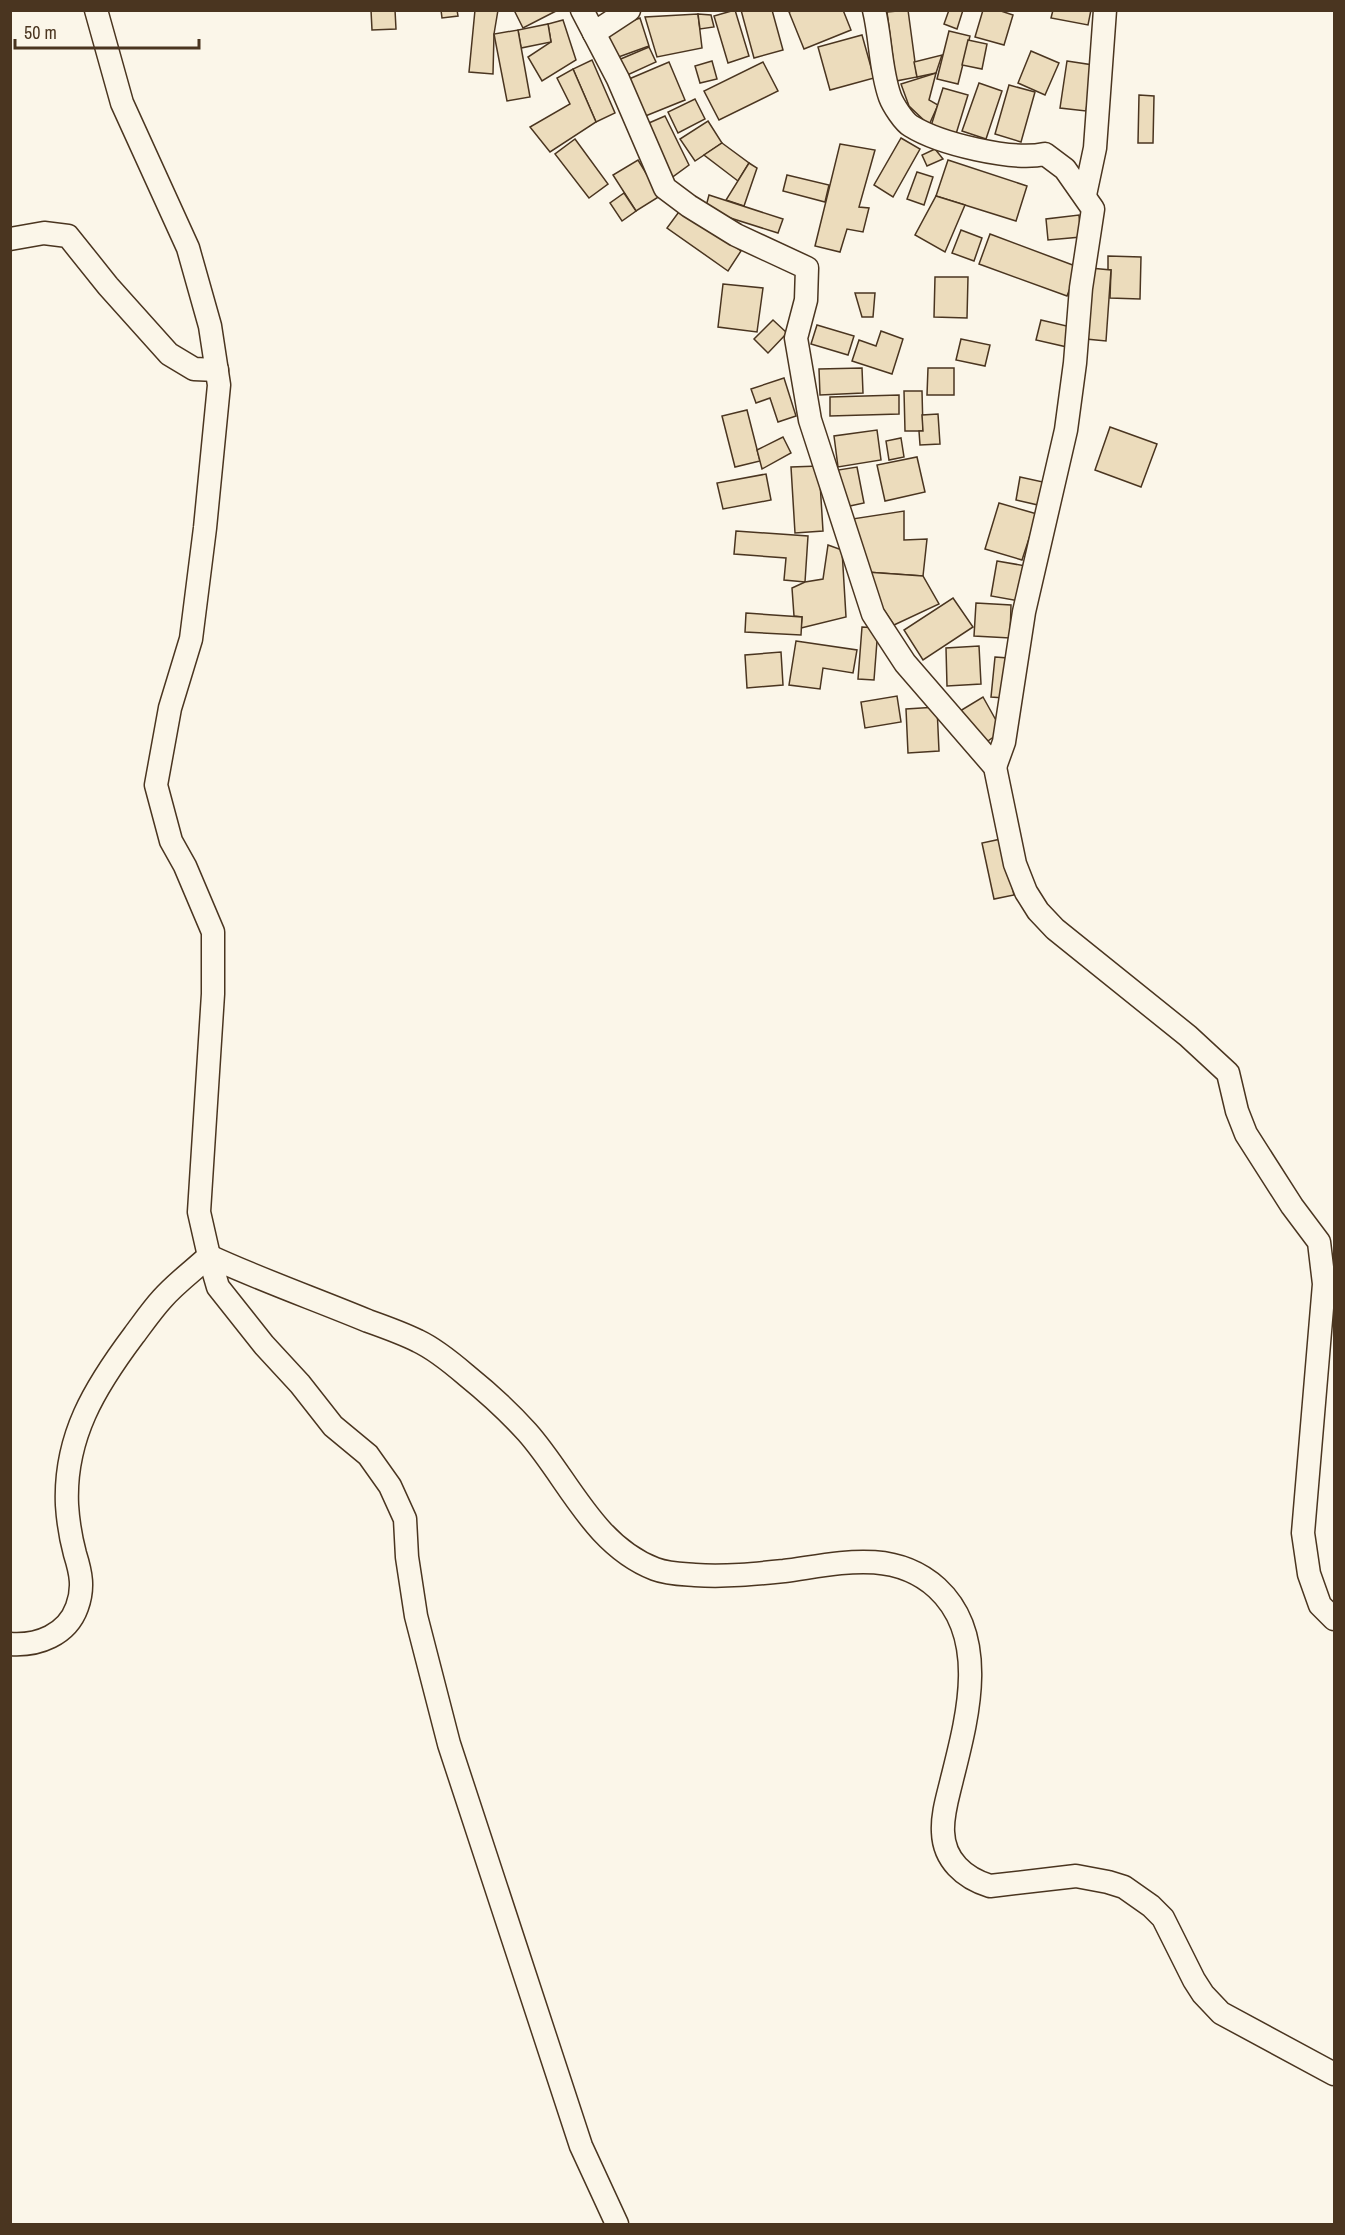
<svg xmlns="http://www.w3.org/2000/svg" width="1345" height="2235" font-family="'Archivo Narrow',sans-serif">
<style>
.building{fill:#ecdcbc;stroke:#4a3520;stroke-width:1.5}
.lines{fill:none;stroke-linecap:round;stroke-linejoin:round}
.street-casing{stroke:#4a3520;stroke-width:25}
.street{stroke:#fbf6e9;stroke-width:22}
</style>
<rect width="100%" height="100%" fill="#fbf6e9"/>
<!-- building -->
<g class="building">
<polygon points="371,10 395,10 396,29 372,30"/>
<polygon points="441,10 457,10 458,16 442,18"/>
<polygon points="475,10 498,10 494,34 493,74 469,72"/>
<polygon points="514,10 558,10 523,28"/>
<polygon points="735,10 749,56 728,63 714,16"/>
<polygon points="741,10 772,10 783,50 754,58"/>
<polygon points="794,10 843,10 851,30 804,49 789,12"/>
<polygon points="908,10 917,77 896,81 887,12"/>
<polygon points="949,10 963,10 957,29 944,24"/>
<polygon points="983,10 998,10 1013,15 1004,45 975,37"/>
<polygon points="1053,10 1091,10 1088,25 1051,18"/>
<polygon points="698,14 702,48 657,57 645,17"/>
<polygon points="698,14 711,15 714,27 700,29"/>
<polygon points="640,18 649,46 613,59 604,31"/>
<polygon points="563,20 576,60 542,81 528,57 551,42 548,24"/>
<polygon points="548,24 551,42 521,48 518,30"/>
<polygon points="518,30 530,97 507,101 494,34"/>
<polygon points="949,31 970,36 958,84 937,79"/>
<polygon points="862,35 874,78 830,90 818,47"/>
<polygon points="968,40 987,44 982,69 962,65"/>
<polygon points="649,47 656,62 623,77 616,61"/>
<polygon points="1031,51 1059,63 1045,95 1018,83"/>
<polygon points="942,55 936,73 917,77 914,62"/>
<polygon points="592,60 615,113 596,122 573,69"/>
<polygon points="712,61 717,79 700,83 695,66"/>
<polygon points="1067,61 1093,65 1086,111 1060,108"/>
<polygon points="669,62 685,100 638,119 622,82"/>
<polygon points="763,62 778,91 719,120 704,91"/>
<polygon points="573,69 596,122 550,152 530,127 570,104 557,78"/>
<polygon points="936,73 929,100 938,105 929,125 909,106 901,84"/>
<polygon points="979,83 1002,91 986,139 962,131"/>
<polygon points="1009,85 1035,92 1021,142 995,134"/>
<polygon points="943,88 968,95 956,134 931,126"/>
<polygon points="1139,95 1154,96 1153,143 1138,143"/>
<polygon points="695,99 705,119 678,133 668,112"/>
<polygon points="665,116 689,165 667,181 642,126"/>
<polygon points="708,121 722,143 695,161 680,139"/>
<polygon points="901,138 920,149 893,197 874,185"/>
<polygon points="575,139 608,184 589,198 555,154"/>
<polygon points="722,143 749,163 738,181 704,155"/>
<polygon points="840,144 875,150 859,207 869,208 863,232 847,229 840,252 815,246"/>
<polygon points="935,149 943,159 927,166 922,155"/>
<polygon points="638,160 660,196 636,211 613,175"/>
<polygon points="948,160 1027,186 1016,221 936,196"/>
<polygon points="749,163 757,168 744,206 726,200"/>
<polygon points="917,172 933,177 924,205 907,199"/>
<polygon points="787,175 829,185 825,202 783,191"/>
<polygon points="624,193 636,211 622,221 610,203"/>
<polygon points="709,195 783,219 778,233 705,210"/>
<polygon points="936,196 965,205 945,252 915,235"/>
<polygon points="681,209 741,251 728,271 667,228"/>
<polygon points="1079,215 1081,237 1048,240 1046,219"/>
<polygon points="961,230 982,238 974,261 952,253"/>
<polygon points="990,234 1078,267 1067,296 979,264"/>
<polygon points="1108,256 1141,257 1140,299 1110,298 1111,270 1108,270"/>
<polygon points="1090,268 1111,270 1106,341 1086,339"/>
<polygon points="935,277 968,277 967,318 934,317"/>
<polygon points="723,284 763,288 757,332 718,327"/>
<polygon points="855,293 875,293 873,317 862,317"/>
<polygon points="773,320 787,333 768,353 754,339"/>
<polygon points="1041,320 1071,327 1067,347 1036,340"/>
<polygon points="817,325 854,336 848,355 811,344"/>
<polygon points="881,331 903,339 892,374 852,361 859,340 876,346"/>
<polygon points="961,339 990,345 985,366 956,360"/>
<polygon points="862,368 863,393 820,395 819,369"/>
<polygon points="928,368 954,368 954,395 927,395"/>
<polygon points="784,378 796,416 778,422 770,398 756,403 751,389"/>
<polygon points="904,391 922,391 923,431 905,431"/>
<polygon points="899,395 899,414 830,416 830,397"/>
<polygon points="747,410 760,461 735,467 722,416"/>
<polygon points="938,414 940,444 920,445 919,431 923,431 922,415"/>
<polygon points="1110,427 1157,444 1141,487 1095,470"/>
<polygon points="877,430 881,460 838,467 834,436"/>
<polygon points="783,437 791,453 762,469 757,450"/>
<polygon points="901,438 904,457 889,460 886,441"/>
<polygon points="917,457 925,492 885,501 877,465"/>
<polygon points="819,466 823,531 795,533 791,467"/>
<polygon points="857,467 864,503 845,507 838,470"/>
<polygon points="766,474 771,500 723,509 717,483"/>
<polygon points="1020,477 1043,482 1038,505 1016,500"/>
<polygon points="999,503 1037,514 1022,560 985,549"/>
<polygon points="904,511 904,540 927,539 923,576 866,572 852,519"/>
<polygon points="736,531 808,536 805,582 784,580 786,558 734,554"/>
<polygon points="828,545 842,550 846,617 801,628 802,617 794,616 792,588 805,582 823,579"/>
<polygon points="997,561 1026,566 1020,601 991,596"/>
<polygon points="866,572 923,576 939,604 894,625 874,595"/>
<polygon points="953,598 973,627 923,660 904,630"/>
<polygon points="976,603 1011,605 1010,638 974,636"/>
<polygon points="746,613 802,617 801,635 745,632"/>
<polygon points="862,627 878,628 874,680 858,679"/>
<polygon points="796,641 857,650 853,673 823,668 820,689 789,685"/>
<polygon points="979,646 981,684 947,686 946,648"/>
<polygon points="781,652 783,685 747,688 745,655"/>
<polygon points="995,657 1008,658 1004,698 991,697"/>
<polygon points="897,696 901,722 865,728 861,702"/>
<polygon points="983,697 1002,731 985,743 960,711"/>
<polygon points="937,707 939,751 908,753 906,709"/>
<polygon points="1001,839 1014,895 994,899 982,843"/>
</g>
<g class="lines">
<defs>
<g id="street">
<polyline points="96,10 122,103 188,248 210,326 219,385 205,528 191,639 170,708 156,785 171,841 185,866 213,932 213,994 199,1212 209,1256 218,1287 264,1345 300,1384 333,1426 368,1455 390,1486 405,1519 407,1557 416,1616 449,1744 581,2146 617,2224"/>
<polyline points="582,10 618,79 665,188 689,206 736,235 807,268 806,300 796,338 810,420 873,614 905,663 995,767 1015,864 1026,892 1038,911 1055,929 1188,1036 1228,1073 1237,1111 1246,1134 1292,1206 1319,1242 1324,1284 1303,1533 1309,1574 1320,1605 1334,1619"/>
<path d="M874,10C881,39 880,69 890,97C893,105 904,122 911,126C940,144 1012,161 1045,154L1065,169L1093,209L1081,288L1075,363L1066,430L1024,612L1004,742L995,767"/>
<polyline points="594,33 629,10"/>
<polyline points="1085,195 1095,148 1105,10"/>
<polyline points="10,239 44,233 68,236 108,286 169,354 194,369 217,370"/>
<path d="M10,1644C38,1646 67,1635 77,1607C84,1588 81,1573 75,1554C71,1539 68,1521 67,1505C64,1437 95,1387 134,1335C143,1323 152,1310 162,1299C176,1283 194,1270 209,1256C261,1280 315,1299 368,1321C385,1327 402,1333 418,1341C435,1349 452,1363 466,1375C487,1392 509,1412 527,1432C568,1478 593,1545 655,1569C668,1574 681,1574 695,1575C725,1577 755,1574 784,1571C837,1564 893,1548 937,1588C990,1637 967,1719 952,1779C948,1796 942,1814 943,1832C944,1860 964,1878 990,1886L1076,1876L1108,1882L1124,1887L1151,1906L1163,1918L1194,1980L1203,1994L1221,2013L1334,2074"/>
</g>
</defs>
<!-- street casing -->
<use href="#street" class="street-casing"/>
<!-- street -->
<use href="#street" class="street"/>
</g>
<!-- border -->
<rect width="1345" height="2235" fill="none" stroke="#4a3520" stroke-width="24"/>
<!-- scale -->
<path d="M15 39v9h184v-9" fill="none" stroke="#4a3520" stroke-width="3"/>
<text x="24" y="39" font-size="18" fill="#4a3520" stroke="#fbf6e9" stroke-width="4.5" paint-order="stroke">50 m</text>
</svg>
